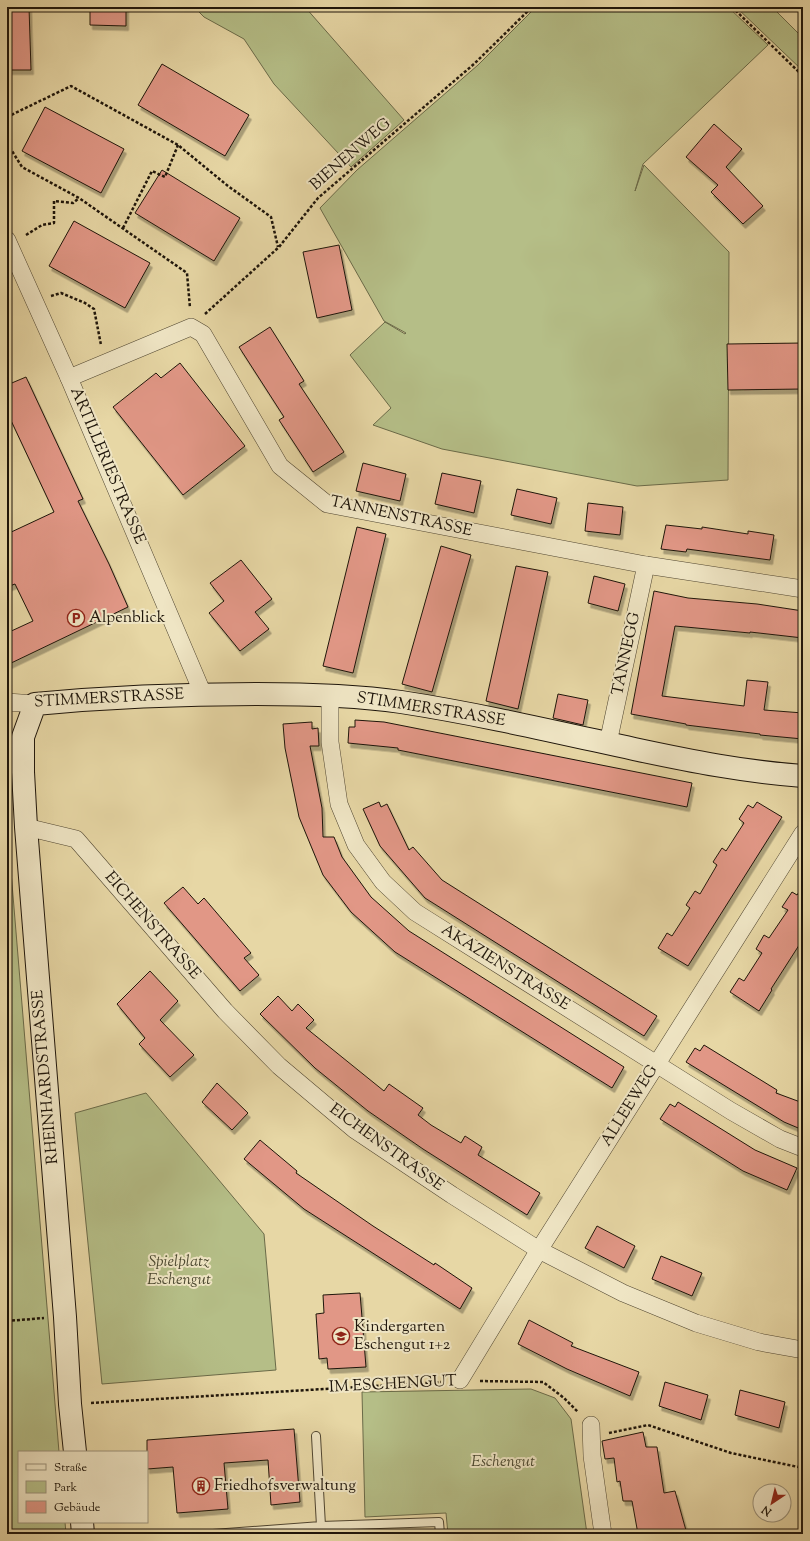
<svg xmlns="http://www.w3.org/2000/svg" width="810" height="1541" font-family="'Sorts Mill Goudy',serif">
<style>
.green{fill:#b5be87;stroke:#6a6a48}
.building{fill:#e19786;stroke:#1e150a;filter:url(#shadow)}
.lines{fill:none;stroke-linecap:round;stroke-linejoin:round}
.lane-casing{stroke:#504631;stroke-width:10}
.street-casing{stroke:#504631;stroke-width:18}
.secondary-casing{stroke:#1e150a;stroke-width:24}
.path{stroke:#1e150a;stroke-width:2.5;stroke-dasharray:3 2;stroke-linecap:butt}
.lane{stroke:#efe5c4;stroke-width:8}
.street{stroke:#efe5c4;stroke-width:17}
.secondary{stroke:#efe5c4;stroke-width:22}
.labels{text-anchor:middle;dominant-baseline:central;stroke-width:4;stroke-linejoin:round;paint-order:stroke}
.street-label{font-size:16px;fill:#1e150a;stroke:#efe5c4}
.poi-label{font-size:16px;fill:#1e150a;stroke:#efe5c4;text-anchor:start}
.park-label{font-size:16px;font-style:italic;fill:#4b4830;stroke:#efe5c4}
</style>
<defs>
<filter id="shadow"><feDropShadow dx="2.5" dy="4.5" stdDeviation="0" flood-color="#0004"/></filter>
</defs>
<rect width="100%" height="100%" fill="#e7d7a5"/>
<filter id="stains"><feTurbulence type="fractalNoise" baseFrequency=".005" numOctaves="4"/><feColorMatrix values="0 0 0 0 .2 0 0 0 0 .09 0 0 0 0 .02 0 0 0 .5 -.17"/></filter>
<radialGradient id="worn" r=".72"><stop offset=".6" stop-color="#630" stop-opacity="0"/><stop offset="1" stop-color="#630" stop-opacity=".3"/></radialGradient>
<!-- green -->
<g class="green">
<polygon points="194,7 305,7 404,120 351,167 274,84 244,39 204,17"/>
<polygon points="536,7 728,7 768,45 643,164 635,191 644,165 729,252 728,480 637,486 442,449 373,425 391,408 350,355 385,322 405,334 406,333 384,321 320,208 357,170 478,65"/>
<polygon points="736,7 772,7 803,38 803,71"/>
<polygon points="7,823 59,1452 19,1452 19,1522 65,1522 66,1534 7,1534"/>
<polygon points="146,1093 264,1234 276,1370 102,1384 75,1113"/>
<polygon points="531,1389 555,1398 571,1419 587,1534 448,1534 446,1513 365,1517 362,1392"/>
</g>
<!-- building -->
<g class="building">
<polygon points="7,7 29,7 31,70 7,70"/>
<polygon points="90,7 126,7 126,26 90,25"/>
<polygon points="162,64 249,115 225,156 138,105"/>
<polygon points="45,107 124,149 101,193 22,151"/>
<polygon points="714,124 742,149 726,167 763,206 743,224 711,192 718,185 686,157"/>
<polygon points="162,170 240,218 214,261 135,213"/>
<polygon points="74,221 150,263 125,308 49,266"/>
<polygon points="339,245 352,310 317,318 303,252"/>
<polygon points="270,327 304,381 299,384 344,452 313,472 279,420 284,417 239,347"/>
<polygon points="803,343 803,389 728,390 727,344"/>
<polygon points="180,363 245,446 183,495 113,407 156,373 161,378"/>
<polygon points="26,377 83,499 78,501 109,564 128,607 7,665 7,633 33,621 15,584 7,587 7,534 54,512 7,412 7,385"/>
<polygon points="363,463 406,474 400,501 356,491"/>
<polygon points="442,473 481,481 474,513 435,504"/>
<polygon points="517,489 557,498 551,524 511,515"/>
<polygon points="588,503 623,507 620,535 585,531"/>
<polygon points="666,525 702,529 702,527 748,534 748,531 774,535 770,560 687,549 686,552 661,549"/>
<polygon points="357,527 386,534 353,673 323,666"/>
<polygon points="441,546 471,555 432,692 402,684"/>
<polygon points="241,560 272,599 255,612 269,629 240,651 209,613 224,601 210,583"/>
<polygon points="516,566 548,572 518,709 486,701"/>
<polygon points="594,576 625,584 618,611 588,603"/>
<polygon points="654,591 688,598 757,604 803,611 803,638 750,632 750,633 675,626 662,696 744,706 747,680 768,682 764,710 803,713 803,739 760,735 760,734 686,725 686,724 631,714"/>
<polygon points="558,694 588,700 583,725 553,718"/>
<polygon points="355,720 384,722 692,783 687,807 398,750 398,748 348,743 349,727 355,727"/>
<polygon points="312,722 312,729 318,728 319,746 310,746 322,808 323,837 334,837 342,857 371,897 409,931 624,1067 612,1088 395,952 351,912 323,875 299,817 285,748 283,724"/>
<polygon points="379,802 381,807 387,804 409,850 413,847 442,880 657,1016 644,1036 425,898 380,846 363,809"/>
<polygon points="757,802 782,817 688,966 658,948 667,933 672,936 690,908 686,905 695,891 700,894 717,865 713,862 722,848 726,851 744,823 739,819 748,805 753,808"/>
<polygon points="803,886 803,939 771,989 772,990 759,1011 730,992 739,978 744,981 762,953 756,949 764,935 769,938 788,910 782,907 792,892 797,895"/>
<polygon points="183,887 198,904 204,898 251,953 244,958 259,975 240,991 164,903"/>
<polygon points="150,971 178,1001 160,1020 194,1055 170,1077 139,1044 145,1038 117,1004"/>
<polygon points="278,996 292,1011 298,1004 314,1020 306,1028 384,1091 389,1084 423,1108 418,1115 431,1125 461,1143 465,1136 482,1147 478,1155 540,1193 527,1215 423,1149 368,1111 315,1068 260,1014"/>
<polygon points="704,1045 777,1090 776,1093 803,1103 803,1130 784,1122 686,1062 695,1048 700,1051"/>
<polygon points="217,1083 248,1113 232,1130 202,1102"/>
<polygon points="678,1102 755,1150 797,1168 787,1190 743,1171 660,1119 670,1104 675,1107"/>
<polygon points="260,1140 297,1171 296,1173 373,1226 434,1265 435,1263 472,1288 460,1309 304,1209 244,1159"/>
<polygon points="597,1226 635,1246 624,1268 585,1248"/>
<polygon points="661,1256 702,1273 692,1296 652,1279"/>
<polygon points="360,1293 366,1367 328,1369 327,1358 319,1359 316,1314 324,1313 323,1295"/>
<polygon points="529,1320 573,1343 571,1346 639,1372 630,1396 567,1369 518,1344"/>
<polygon points="665,1382 708,1395 701,1420 659,1406"/>
<polygon points="740,1390 785,1402 779,1428 735,1415"/>
<polygon points="294,1429 300,1502 271,1505 268,1460 224,1463 228,1509 177,1513 173,1467 147,1469 147,1440"/>
<polygon points="643,1432 646,1447 657,1447 664,1493 675,1491 687,1534 638,1534 632,1501 623,1501 620,1481 617,1482 614,1458 605,1459 602,1441"/>
</g>
<g class="lines">
<defs>
<g id="lane">
<polyline points="321,1526 439,1522 440,1534"/>
<polyline points="213,1534 321,1526 316,1436"/>
</g>
<g id="street">
<polyline points="7,240 69,378 203,694"/>
<polyline points="69,378 191,327 203,334 280,466 327,504 646,565 803,589"/>
<polyline points="330,696 330,742 339,804 356,845 383,882 415,912 731,1111 780,1139 803,1148"/>
<polyline points="7,702 35,704"/>
<polyline points="608,743 646,565"/>
<polyline points="26,827 76,839 225,1011 279,1066 355,1130 452,1195 539,1250 623,1293 696,1323 759,1342 803,1350"/>
<polyline points="460,1380 539,1250 803,833"/>
<polyline points="591,1425 592,1456 603,1534"/>
</g>
<g id="secondary">
<path d="M75,1452L70,1404L65,1317L26,827L23,772V737L35,704C109,697 183,694 257,694C305,694 353,695 401,702C479,714 556,732 634,749C690,761 746,772 803,776"/>
<polyline points="82,1522 83,1534"/>
</g>
</defs>
<!-- lane casing -->
<use href="#lane" class="lane-casing"/>
<!-- street casing -->
<use href="#street" class="street-casing"/>
<!-- secondary casing -->
<use href="#secondary" class="secondary-casing"/>
<!-- path -->
<g class="path">
<polyline points="732,7 803,76"/>
<polyline points="7,117 71,86 178,145 228,186 271,217 278,247"/>
<polyline points="7,143 22,167 79,198 187,273 190,308"/>
<polyline points="123,228 152,171 165,177 178,145"/>
<polyline points="26,235 42,225 54,223 54,201 73,203 79,198"/>
<polyline points="51,296 61,293 85,303 94,309 101,345"/>
<polyline points="205,314 279,247 318,198 474,64 532,7"/>
<polyline points="7,1321 44,1318"/>
<polyline points="480,1381 543,1382 564,1398 578,1412"/>
<polyline points="91,1403 441,1382"/>
<polyline points="609,1433 648,1425 731,1453 803,1468"/>
</g>
<!-- lane -->
<use href="#lane" class="lane"/>
<!-- street -->
<use href="#street" class="street"/>
<!-- secondary -->
<use href="#secondary" class="secondary"/>
</g>
<!-- icons -->
<defs>
<symbol id="parking-ring" viewBox="-11 -11 22 22"><circle r="9.5" fill="#efe5c4" stroke="#8f2418" stroke-width="1.5"/><path d="M-3.5-5.5H1a3.5 3.5 0 0 1 0 7H-1V5.5H-3.5ZM-1-3.4V-.6H.8a1.4 1.4 0 0 0 0-2.8Z" fill="#8f2418"/></symbol>
<symbol id="school-ring" viewBox="-11 -11 22 22"><circle r="9.5" fill="#efe5c4" stroke="#8f2418" stroke-width="1.5"/><path d="M0-5L7-2L0 1L-7-2ZM-4 1L0 2.5L4 1V4Q0 6-4 4Z" fill="#8f2418"/></symbol>
<symbol id="building-ring" viewBox="-11 -11 22 22"><circle r="9.5" fill="#efe5c4" stroke="#8f2418" stroke-width="1.5"/><path d="M-4-6H4V6H1V3H-1V6H-4ZM-2.5-4.3h1.7v1.8h-1.7ZM.8-4.3h1.7v1.8H.8ZM-2.5-1h1.7V.8h-1.7ZM.8-1h1.7V.8H.8Z" fill="#8f2418"/></symbol>
</defs>
<g fill-rule="evenodd">
<use href="#parking-ring" x="66" y="608" width="20" height="20"/>
<use href="#school-ring" x="331" y="1326" width="20" height="20"/>
<use href="#building-ring" x="191" y="1476" width="20" height="20"/>
</g>
<g class="labels">
<!-- street labels -->
<g class="street-label">
<text transform="translate(351 155) rotate(-41)">BIENENWEG</text>
<text transform="translate(107 466) rotate(67)">ARTILLERIESTRASSE</text>
<text transform="translate(401 517) rotate(12)">TANNENSTRASSE</text>
<text transform="translate(627 654) rotate(-78)">TANNEGG</text>
<text transform="translate(109 699) rotate(-3)">STIMMERSTRASSE</text>
<text transform="translate(431 710) rotate(9)">STIMMERSTRASSE</text>
<text transform="translate(152 926) rotate(49)">EICHENSTRASSE</text>
<text transform="translate(505 968) rotate(32)">AKAZIENSTRASSE</text>
<text transform="translate(46 1077) rotate(-95)">RHEINHARDSTRASSE</text>
<text transform="translate(630 1106) rotate(-58)">ALLEEWEG</text>
<text transform="translate(386 1148) rotate(36)">EICHENSTRASSE</text>
<text transform="translate(393 1385) rotate(-3)">IM ESCHENGUT</text>
</g>
<!-- poi labels -->
<g class="poi-label">
<text x="89" y="618">Alpenblick</text>
<text x="354" y="1327">Kindergarten<tspan x="354" dy="18">Eschengut 1+2</tspan></text>
<text x="214" y="1486">Friedhofsverwaltung</text>
</g>
<!-- park labels -->
<g class="park-label">
<text x="179" y="1262">Spielplatz<tspan x="179" dy="18">Eschengut</tspan></text>
<text x="503" y="1462">Eschengut</text>
</g>
</g>
<!-- margin -->
<rect width="810" height="1541" fill="none" stroke="#e7d7a5" stroke-width="24"/>
<rect x="8" y="8" width="794" height="1525" fill="none" stroke="#1e150a" stroke-width="2"/>
<rect x="12" y="12" width="786" height="1517" fill="none" stroke="#1e150a"/>
<!-- legend -->
<rect x="18" y="1451" width="130" height="72" fill="#efe5c4" stroke="#9b927a"/>
<rect x="26" y="1464" width="20" height="6" fill="#efe5c4" stroke="#9b927a"/>
<text x="54" y="1471" font-size="12" fill="#1e150a">Straße</text>
<rect x="26" y="1481" width="20" height="12" fill="#b5be87" stroke="#9b927a"/>
<text x="54" y="1491" font-size="12" fill="#1e150a">Park</text>
<rect x="26" y="1501" width="20" height="12" fill="#e19786" stroke="#9b927a"/>
<text x="54" y="1511" font-size="12" fill="#1e150a">Gebäude</text>
<!-- north arrow -->
<g transform="translate(772 1503) rotate(215)"><circle r="19" fill="#efe5c4" stroke="#9b927a"/>
<path d="M0-3L7 15L0 10L-7 15Z" fill="#8f2418"/>
<text y="-6" font-size="11" font-weight="bold" text-anchor="middle" fill="#1e150a">N</text>
</g>
<rect width="100%" height="100%" filter="url(#stains)"/>
<rect width="100%" height="100%" fill="url(#worn)"/>
</svg>
